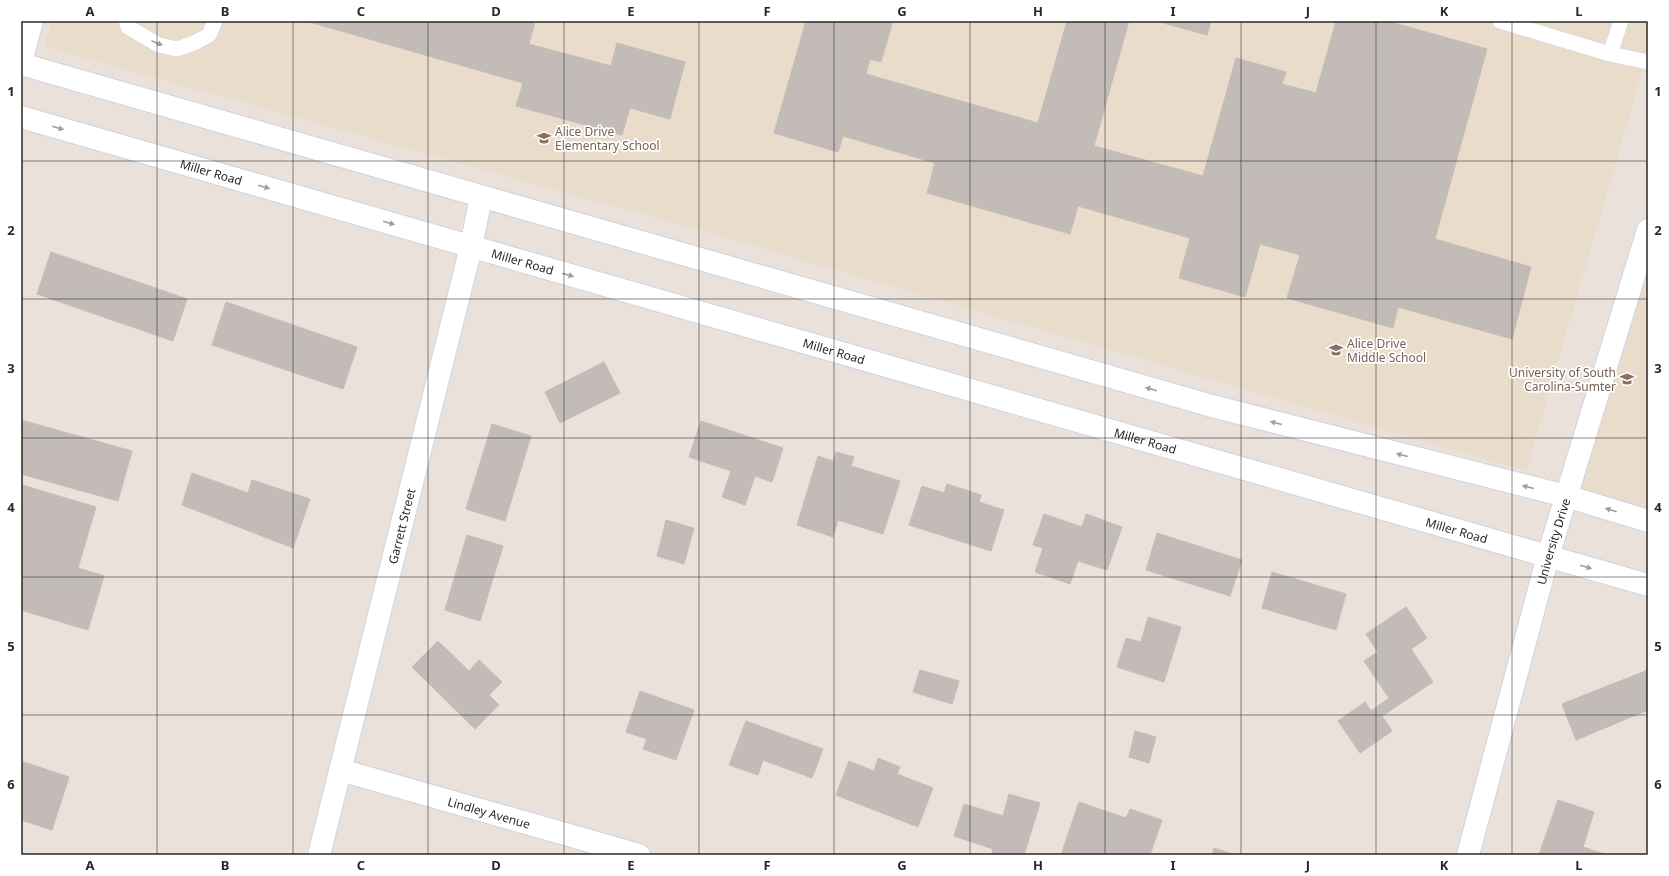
<svg xmlns="http://www.w3.org/2000/svg" width="1669" height="876" font-family="'Noto Sans',sans-serif">
<style>
.education{fill:#eadcca}
.building{fill:#c2bbb7;stroke:#c4bdb4}
.lines{fill:none;stroke-linecap:round;stroke-linejoin:round}
.service-casing{stroke:#cfd4e0;stroke-width:16}
.minor-casing{stroke:#cfd4e0;stroke-width:24}
.tertiary-casing{stroke:#cfd4e0;stroke-width:24}
.secondary-casing{stroke:#cfd4e0;stroke-width:24}
.service{stroke:#fff;stroke-width:15}
.minor{stroke:#fff;stroke-width:22}
.tertiary{stroke:#fff;stroke-width:22}
.secondary{stroke:#fff;stroke-width:22}
.oneway{fill:#9e9e9e}
.grid{fill:none;stroke:#282828;stroke-width:1;stroke-opacity:0.55}
.labels{text-anchor:middle;dominant-baseline:central;stroke-width:3.5;stroke-linejoin:round;paint-order:stroke}
.education-label{font-size:12px;fill:#785e54;stroke:#fff;text-anchor:start}
.street-label{font-size:12px;fill:#282828;stroke:#fff}
.neatline{fill:none;stroke:#282828;stroke-width:1.5}
.grid-label{font-size:13px;text-anchor:middle;font-weight:bold;fill:#282828}
</style>
<rect width="100%" height="100%" fill="#e9e1da"/>
<!-- education -->
<g class="education">
<polygon points="52,21 1648,21 1648,52 1526,471 695,229 45,47"/>
<polygon points="1648,262 1648,518 1566,496"/>
</g>
<!-- building -->
<g class="building">
<polygon points="306,21 535,21 529,44 611,66 617,43 685,62 670,119 630,108 622,135 516,106 523,83"/>
<polygon points="806,21 893,21 881,62 870,59 866,74 1038,123 1067,21 1129,21 1094,146 1203,176 1236,58 1286,72 1282,84 1316,93 1336,21 1387,21 1487,49 1435,239 1531,267 1512,339 1398,307 1393,328 1287,298 1300,255 1260,244 1245,297 1179,278 1190,238 1078,206 1070,234 927,193 935,163 843,136 838,152 774,133"/>
<polygon points="1156,21 1211,21 1207,35"/>
<polygon points="51,252 187,299 173,341 37,294"/>
<polygon points="226,302 357,347 343,389 212,345"/>
<polygon points="604,362 620,393 560,423 545,392"/>
<polygon points="21,420 132,451 118,501 21,474"/>
<polygon points="701,421 783,448 772,482 755,476 745,505 722,497 731,471 689,457"/>
<polygon points="492,424 531,436 505,521 466,509"/>
<polygon points="836,452 854,457 851,466 900,481 883,534 838,520 833,537 797,525 818,456 833,461"/>
<polygon points="192,473 248,493 252,480 310,499 293,548 182,505"/>
<polygon points="947,484 981,495 979,502 1004,510 991,551 909,525 922,486 944,493"/>
<polygon points="22,485 96,507 78,568 104,576 88,630 21,610"/>
<polygon points="1044,514 1082,527 1086,514 1122,527 1107,570 1078,561 1070,584 1035,572 1043,548 1033,545"/>
<polygon points="666,520 694,528 684,564 657,556"/>
<polygon points="1157,533 1242,560 1230,596 1146,570"/>
<polygon points="467,535 503,546 480,621 445,610"/>
<polygon points="1272,572 1346,594 1336,630 1262,608"/>
<polygon points="1406,607 1427,638 1411,649 1433,682 1382,716 1392,731 1360,753 1338,721 1365,702 1371,711 1389,698 1364,661 1378,652 1366,634"/>
<polygon points="1148,617 1181,627 1164,682 1117,667 1126,638 1141,642"/>
<polygon points="438,641 469,671 479,660 502,682 489,695 499,705 475,729 412,667"/>
<polygon points="920,670 959,681 952,704 913,692"/>
<polygon points="1648,670 1648,710 1576,740 1562,704"/>
<polygon points="640,691 694,710 676,760 643,749 647,739 626,732"/>
<polygon points="746,721 823,749 812,778 763,760 758,775 729,765"/>
<polygon points="1135,731 1156,737 1149,763 1129,757"/>
<polygon points="878,758 900,767 897,774 933,788 918,827 836,795 849,761 874,771"/>
<polygon points="21,761 69,777 52,830 21,820"/>
<polygon points="1009,794 1040,803 1024,855 992,855 993,849 954,836 964,804 1003,816"/>
<polygon points="1558,800 1594,812 1583,847 1607,855 1539,855"/>
<polygon points="1079,802 1126,818 1130,809 1162,820 1150,855 1061,855"/>
<polygon points="1214,848 1236,855 1212,855"/>
</g>
<g class="lines">
<defs>
<g id="service">
<polyline points="126,21 128,27 145,37 159,45 177,49 194,43 209,35 215,21"/>
<polyline points="1500,21 1610,54 1648,62"/>
<polyline points="1610,54 1621,21"/>
</g>
<g id="minor">
<path id="s1" d="M340,770L639,855"/>
<path id="s2" d="M319,855L471,247L481,197"/>
<path id="s3" d="M1468,855L1548,556L1648,230"/>
</g>
<g id="tertiary">
<polyline points="21,64 1212,406 1566,496 1648,521"/>
<path id="s4" d="M21,117L1648,585"/>
</g>
<polyline id="secondary" points="21,62 32,21"/>
</defs>
<!-- service casing -->
<use href="#service" class="service-casing"/>
<!-- minor casing -->
<use href="#minor" class="minor-casing"/>
<!-- tertiary casing -->
<use href="#tertiary" class="tertiary-casing"/>
<!-- secondary casing -->
<use href="#secondary" class="secondary-casing"/>
<!-- service -->
<use href="#service" class="service"/>
<!-- minor -->
<use href="#minor" class="minor"/>
<!-- tertiary -->
<use href="#tertiary" class="tertiary"/>
<!-- secondary -->
<use href="#secondary" class="secondary"/>
</g>
<!-- one-way arrows -->
<defs><path id="oneway-solid" d="M-6-.8H1V-3.2L6.5 0L1 3.2V.8H-6Z"/></defs>
<g class="oneway">
<use href="#oneway-solid" transform="translate(157 43) rotate(23)"/>
<use href="#oneway-solid" transform="translate(58 128) rotate(16)"/>
<use href="#oneway-solid" transform="translate(264 187) rotate(16)"/>
<use href="#oneway-solid" transform="translate(389 223) rotate(16)"/>
<use href="#oneway-solid" transform="translate(568 275) rotate(16)"/>
<use href="#oneway-solid" transform="translate(1151 389) rotate(-164)"/>
<use href="#oneway-solid" transform="translate(1276 423) rotate(-166)"/>
<use href="#oneway-solid" transform="translate(1402 455) rotate(-166)"/>
<use href="#oneway-solid" transform="translate(1528 487) rotate(-166)"/>
<use href="#oneway-solid" transform="translate(1611 510) rotate(-163)"/>
<use href="#oneway-solid" transform="translate(1586 567) rotate(16)"/>
</g>
<!-- grid -->
<path class="grid" d="M157,21V855M293,21V855M428,21V855M564,21V855M699,21V855M834,21V855M970,21V855M1105,21V855M1241,21V855M1376,21V855M1512,21V855M21,161H1648M21,299H1648M21,438H1648M21,577H1648M21,715H1648"/>
<!-- icons -->
<defs>
<symbol id="school-bare" viewBox="-9 -9 18 18"><path d="M0-5L7-2L0 1L-7-2ZM-4 1L0 2.5L4 1V4Q0 6-4 4Z" fill="#8d6e63" stroke="#fff" stroke-width="2.5" paint-order="stroke"/></symbol>
<symbol id="university-bare" viewBox="-9 -9 18 18"><path d="M0-5L7-2L0 1L-7-2ZM-4 1L0 2.5L4 1V4Q0 6-4 4Z" fill="#8d6e63" stroke="#fff" stroke-width="2.5" paint-order="stroke"/></symbol>
</defs>
<g fill-rule="evenodd">
<use href="#school-bare" x="534" y="128" width="20" height="20"/>
<use href="#school-bare" x="1326" y="340" width="20" height="20"/>
<use href="#university-bare" x="1617" y="369" width="20" height="20"/>
</g>
<g class="labels">
<!-- education labels -->
<g class="education-label">
<text x="555" y="131">Alice Drive<tspan x="555" dy="14">Elementary School</tspan></text>
<text x="1347" y="343">Alice Drive<tspan x="1347" dy="14">Middle School</tspan></text>
<text x="1616" y="372" text-anchor="end">University of South<tspan x="1616" dy="14">Carolina-Sumter</tspan></text>
</g>
<!-- street labels -->
<g class="street-label">
<text stroke="none"><textPath href="#s4" startOffset="198">Miller Road</textPath></text>
<text stroke="none"><textPath href="#s4" startOffset="522">Miller Road</textPath></text>
<text stroke="none"><textPath href="#s4" startOffset="846">Miller Road</textPath></text>
<text stroke="none"><textPath href="#s4" startOffset="1170">Miller Road</textPath></text>
<text stroke="none"><textPath href="#s2" startOffset="339">Garrett Street</textPath></text>
<text stroke="none"><textPath href="#s4" startOffset="1494">Miller Road</textPath></text>
<text stroke="none"><textPath href="#s3" startOffset="325">University Drive</textPath></text>
<text stroke="none"><textPath href="#s1" startOffset="155">Lindley Avenue</textPath></text>
</g>
</g>
<!-- border -->
<rect width="1669" height="876" fill="none" stroke="#ffffff" stroke-width="44"/>
<rect x="22" y="22" width="1625" height="832" class="neatline"/>
<g class="grid-label">
<text x="90" y="16">A</text>
<text x="225" y="16">B</text>
<text x="361" y="16">C</text>
<text x="496" y="16">D</text>
<text x="631" y="16">E</text>
<text x="767" y="16">F</text>
<text x="902" y="16">G</text>
<text x="1038" y="16">H</text>
<text x="1173" y="16">I</text>
<text x="1308" y="16">J</text>
<text x="1444" y="16">K</text>
<text x="1579" y="16">L</text>
<text x="11" y="96">1</text>
<text x="1658" y="96">1</text>
<text x="11" y="235">2</text>
<text x="1658" y="235">2</text>
<text x="11" y="373">3</text>
<text x="1658" y="373">3</text>
<text x="11" y="512">4</text>
<text x="1658" y="512">4</text>
<text x="11" y="651">5</text>
<text x="1658" y="651">5</text>
<text x="11" y="789">6</text>
<text x="1658" y="789">6</text>
<text x="90" y="870">A</text>
<text x="225" y="870">B</text>
<text x="361" y="870">C</text>
<text x="496" y="870">D</text>
<text x="631" y="870">E</text>
<text x="767" y="870">F</text>
<text x="902" y="870">G</text>
<text x="1038" y="870">H</text>
<text x="1173" y="870">I</text>
<text x="1308" y="870">J</text>
<text x="1444" y="870">K</text>
<text x="1579" y="870">L</text>
</g>
</svg>
